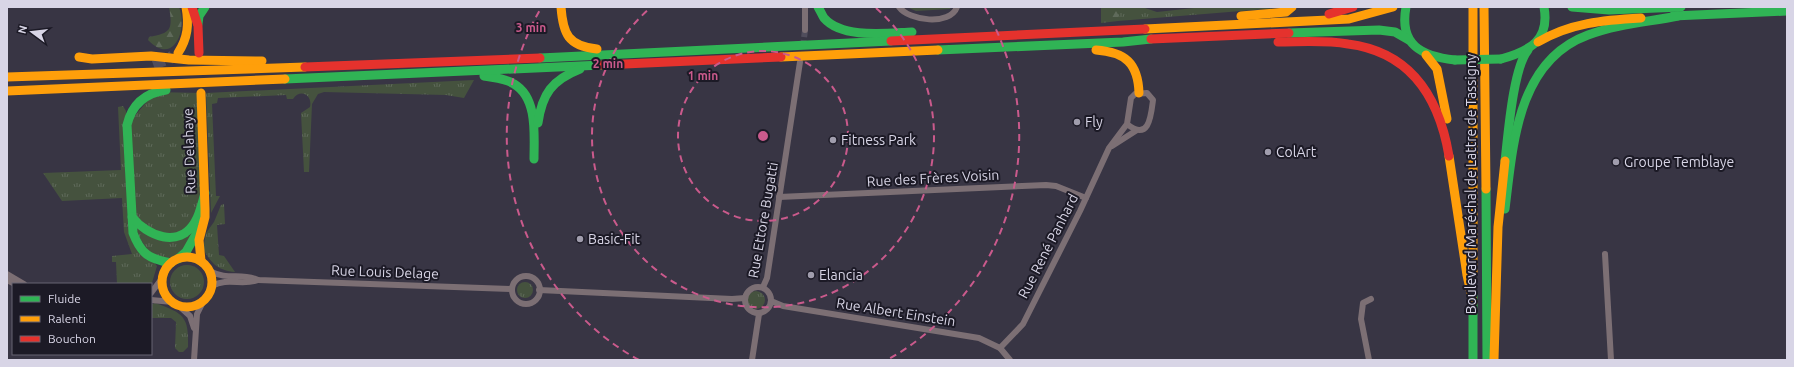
<svg xmlns="http://www.w3.org/2000/svg" width="1794" height="367" font-family="Ubuntu,sans-serif">
<style>
.grass{fill:url(#grass-tufts)}
.forest{fill:url(#forest-firs)}
.lines{fill:none;stroke-linecap:round;stroke-linejoin:round}
.street-tunnel{stroke:#504d5c;stroke-width:6;stroke-dasharray:6 3;stroke-linecap:butt}
.highway-tunnel{stroke:#504d5c;stroke-width:12;stroke-dasharray:12 6;stroke-linecap:butt}
.street{stroke:#7c6f74;stroke-width:6}
.fast{stroke:#30b455;stroke-width:9}
.slow{stroke:#ff9f0a;stroke-width:9}
.jam{stroke:#e5322d;stroke-width:9}
.fast-bridge{stroke:#30b455;stroke-width:9}
.ring{fill:none;stroke:#ca5a8c;stroke-width:2;stroke-dasharray:7 5}
.poi-dot{fill:#a09dad;stroke:#1c1a26;stroke-width:1.5}
.labels{text-anchor:middle;dominant-baseline:central;stroke-width:4;stroke-linejoin:round;paint-order:stroke}
.poi-label{font-size:14px;fill:#d8d5e6;stroke:#1c1a26;text-anchor:start}
.street-label{font-size:14px;fill:#d8d5e6;stroke:#1c1a26}
.centre{fill:#ca5a8c;stroke:#1c1a26;stroke-width:2}
.ring-label{font-size:12px;text-anchor:middle;font-weight:bold;fill:#ca5a8c;stroke:#1c1a26;stroke-width:4;stroke-linejoin:round;paint-order:stroke}
</style>
<defs>
<pattern id="grass-tufts" width="24" height="20" patternUnits="userSpaceOnUse"><rect width="24" height="20" fill="#45523e"/><path d="M3 7l-1-3M5 7V3M7 7l1-3M15 17l-1-3M17 17v-4M19 17l1-3" fill="none" stroke="#5f6a5a"/></pattern>
<pattern id="forest-firs" width="22" height="20" patternUnits="userSpaceOnUse"><rect width="22" height="20" fill="#45523e"/><path d="M5 1l3.5 6h-7zM16 11l3.5 6h-7z" fill="#5f6a5a"/></pattern>
</defs>
<rect width="100%" height="100%" fill="#383544"/>
<!-- grass -->
<g class="grass">
<polygon points="907,7 951,7 950,9 916,11"/>
<polygon points="1118,7 1142,7 1157,12 1194,8 1289,7 1118,21"/>
<path d="M474,80L464,98L446,95L324,92L318,94L312,104L309,172H304L301,113L310,107C313,95 300,88 293,99H287L286,95L218,98L217,103L212,104L216,196H220L211,213L206,93Z"/>
<polygon points="155,92 201,93 205,209 178,259 154,260 132,226 127,125"/>
<polygon points="123,106 126,111 128,227 157,266 151,286 151,284 117,284 116,262 112,262 112,256 132,254 124,232 122,198 62,201 43,173 121,170 118,107"/>
<path d="M224,204L225,224L217,225L219,255L224,256L235,272C217,270 212,264 203,249L206,233L214,222L221,205Z"/>
<circle cx="187" cy="282" r="17"/>
<circle cx="525" cy="290" r="8"/>
<circle cx="756" cy="300" r="9"/>
<path d="M155,303C184,313 189,317 188,347L183,352H179L175,348L176,322L171,318H151V305Z"/>
</g>
<!-- forest -->
<g class="forest">
<path d="M169,7H179C188,29 174,67 148,40L149,37C171,33 173,30 169,7Z"/>
<polygon points="1101,7 1118,7 1118,21 1101,23"/>
</g>
<g class="lines">
<!-- street-tunnel -->
<polyline class="street-tunnel" points="803,46 805,30"/>
<!-- highway-tunnel -->
<polyline class="highway-tunnel" points="153,64 172,57"/>
<!-- street -->
<g class="street">
<path d="M899,7C909,21 950,26 957,7"/>
<polyline points="805,30 805,7"/>
<polyline points="1112,146 1137,130"/>
<polyline points="779,197 1046,185 1056,186 1086,198"/>
<polyline points="1605,254 1611,360"/>
<path d="M210,271C228,281 241,272 258,280L512,289"/>
<polyline points="7,274 24,284"/>
<circle cx="526" cy="290" r="14"/>
<polyline points="7,280 15,284"/>
<path d="M212,286C228,277 242,286 258,280"/>
<circle cx="758" cy="300" r="13"/>
<polyline points="763,287 767,278 800,62"/>
<polyline points="539,290 732,299 745,298"/>
<polyline points="151,293 163,277"/>
<polyline points="151,300 173,302"/>
<polyline points="771,301 783,306 979,338 1000,348 1010,360"/>
<polyline points="179,306 190,316 194,328"/>
<path d="M1000,348L1023,324L1080,211L1109,148L1127,124L1131,98L1135,94L1147,93L1153,100C1151,116 1149,142 1127,124"/>
<polyline points="194,360 197,314 204,300"/>
<polyline points="752,360 759,314"/>
<polyline points="1369,360 1361,319 1363,303 1371,299"/>
</g>
<!-- fast -->
<g class="fast">
<path d="M818,7C820,10 822,15 824,18C842,39 887,33 912,32"/>
<path d="M1406,7C1399,45 1421,56 1455,60"/>
<polyline points="1572,7 1609,10 1681,7"/>
<polyline points="1673,16 1787,11"/>
<polyline points="198,24 199,16 205,7"/>
<polyline points="1289,33 1379,30 1395,32 1409,40"/>
<polyline points="938,50 1123,42 1151,39"/>
<polyline points="540,58 891,41"/>
<path d="M1501,59C1530,51 1550,40 1544,7"/>
<path d="M484,76C494,78 505,78 514,84C538,98 534,135 534,159"/>
<polyline points="285,79 602,65"/>
<path d="M166,90C145,93 132,104 127,125L133,233C141,254 149,259 171,263"/>
<path d="M538,123C542,94 552,80 580,69"/>
<path d="M1505,161C1508,136 1513,68 1528,50"/>
<polyline points="1486,189 1487,360"/>
<path d="M1505,209C1513,145 1517,61 1588,35C1617,24 1648,22 1678,16"/>
<path d="M132,217C147,236 179,249 195,222C200,214 202,203 205,193"/>
<polyline points="178,259 186,252 199,229"/>
<polyline points="1473,294 1473,360"/>
</g>
<!-- slow -->
<g class="slow">
<path d="M561,7C563,34 568,46 597,49"/>
<polyline points="1473,7 1473,272"/>
<polyline points="1484,7 1486,189"/>
<polyline points="1241,16 1286,12 1292,7"/>
<polyline points="1145,29 1349,19 1393,7"/>
<path d="M1538,42C1570,23 1604,20 1641,18"/>
<path d="M1096,50C1125,52 1138,63 1139,93"/>
<path d="M178,53C188,38 189,24 186,7"/>
<polyline points="1426,55 1437,69 1447,119"/>
<polyline points="79,57 92,59 151,56 189,60 262,61"/>
<polyline points="781,57 938,50"/>
<polyline points="7,77 305,67"/>
<polyline points="7,91 285,79"/>
<polyline points="201,93 205,209 205,217 199,240 201,261"/>
<polyline points="1449,156 1467,275 1473,302"/>
<circle cx="187" cy="282" r="25"/>
<polyline points="1494,359 1498,227 1505,161"/>
</g>
<!-- jam -->
<g class="jam">
<polyline points="192,7 198,26 199,53"/>
<polyline points="1329,14 1353,7"/>
<polyline points="1151,39 1289,33"/>
<polyline points="891,41 1145,29"/>
<path d="M1278,42C1301,42 1325,40 1348,44C1411,52 1439,97 1449,156"/>
<polyline points="602,65 781,57"/>
<polyline points="305,67 540,58"/>
</g>
<!-- fast-bridge -->
<polyline class="fast-bridge" points="1455,60 1501,59"/>
</g>
<!-- distance rings -->
<g class="ring">
<circle cx="763" cy="136" r="85"/>
<path d="M876 8A171 171 0 1 1 650 8"/>
<path d="M639 360A256 256 0 0 1 541 8M985 8A256 256 0 0 1 887 360"/>
</g>
<!-- markers -->
<g class="poi-dot">
<circle cx="1077" cy="122" r="4"/>
<circle cx="833" cy="140" r="4"/>
<circle cx="1268" cy="152" r="4"/>
<circle cx="1616" cy="162" r="4"/>
<circle cx="580" cy="239" r="4"/>
<circle cx="811" cy="275" r="4"/>
</g>
<g class="labels">
<!-- poi labels -->
<g class="poi-label">
<text x="1085" y="122">Fly</text>
<text x="841" y="140">Fitness Park</text>
<text x="1276" y="152">ColArt</text>
<text x="1624" y="162">Groupe Temblaye</text>
<text x="588" y="239">Basic-Fit</text>
<text x="819" y="275">Elancia</text>
</g>
<!-- street labels -->
<g class="street-label">
<text transform="translate(189 151) rotate(-92)">Rue Delahaye</text>
<text transform="translate(933 178) rotate(-3)">Rue des Frères Voisin</text>
<text transform="translate(1471 184) rotate(-90)">Boulevard Maréchal de Lattre de Tassigny</text>
<text transform="translate(763 220) rotate(-80)">Rue Ettore Bugatti</text>
<text transform="translate(1048 246) rotate(-63)">Rue René Panhard</text>
<text transform="translate(385 272) rotate(2)">Rue Louis Delage</text>
<text transform="translate(896 312) rotate(9)">Rue Albert Einstein</text>
</g>
</g>
<circle cx="763" cy="136" r="6" class="centre"/>
<g class="ring-label">
<text x="531" y="32">3 min</text>
<text x="608" y="68">2 min</text>
<text x="703" y="80">1 min</text>
</g>
<!-- border -->
<rect width="1794" height="367" fill="none" stroke="#d8d5e6" stroke-width="16"/>
<!-- legend -->
<rect x="12" y="283" width="140" height="72" fill="#1c1a26" stroke="#676573"/>
<rect x="20" y="296" width="20" height="6" fill="#30b455" stroke="#676573"/>
<text x="48" y="303" font-size="12" fill="#d8d5e6">Fluide</text>
<rect x="20" y="316" width="20" height="6" fill="#ff9f0a" stroke="#676573"/>
<text x="48" y="323" font-size="12" fill="#d8d5e6">Ralenti</text>
<rect x="20" y="336" width="20" height="6" fill="#e5322d" stroke="#676573"/>
<text x="48" y="343" font-size="12" fill="#d8d5e6">Bouchon</text>
<!-- north arrow -->
<g transform="translate(32 32) rotate(285)" stroke="#1c1a26" stroke-width="3" paint-order="stroke">
<path d="M0-3L7 15L0 10L-7 15Z" fill="#d8d5e6"/>
<text y="-6" font-size="11" font-weight="bold" text-anchor="middle" fill="#d8d5e6">N</text>
</g>
</svg>
